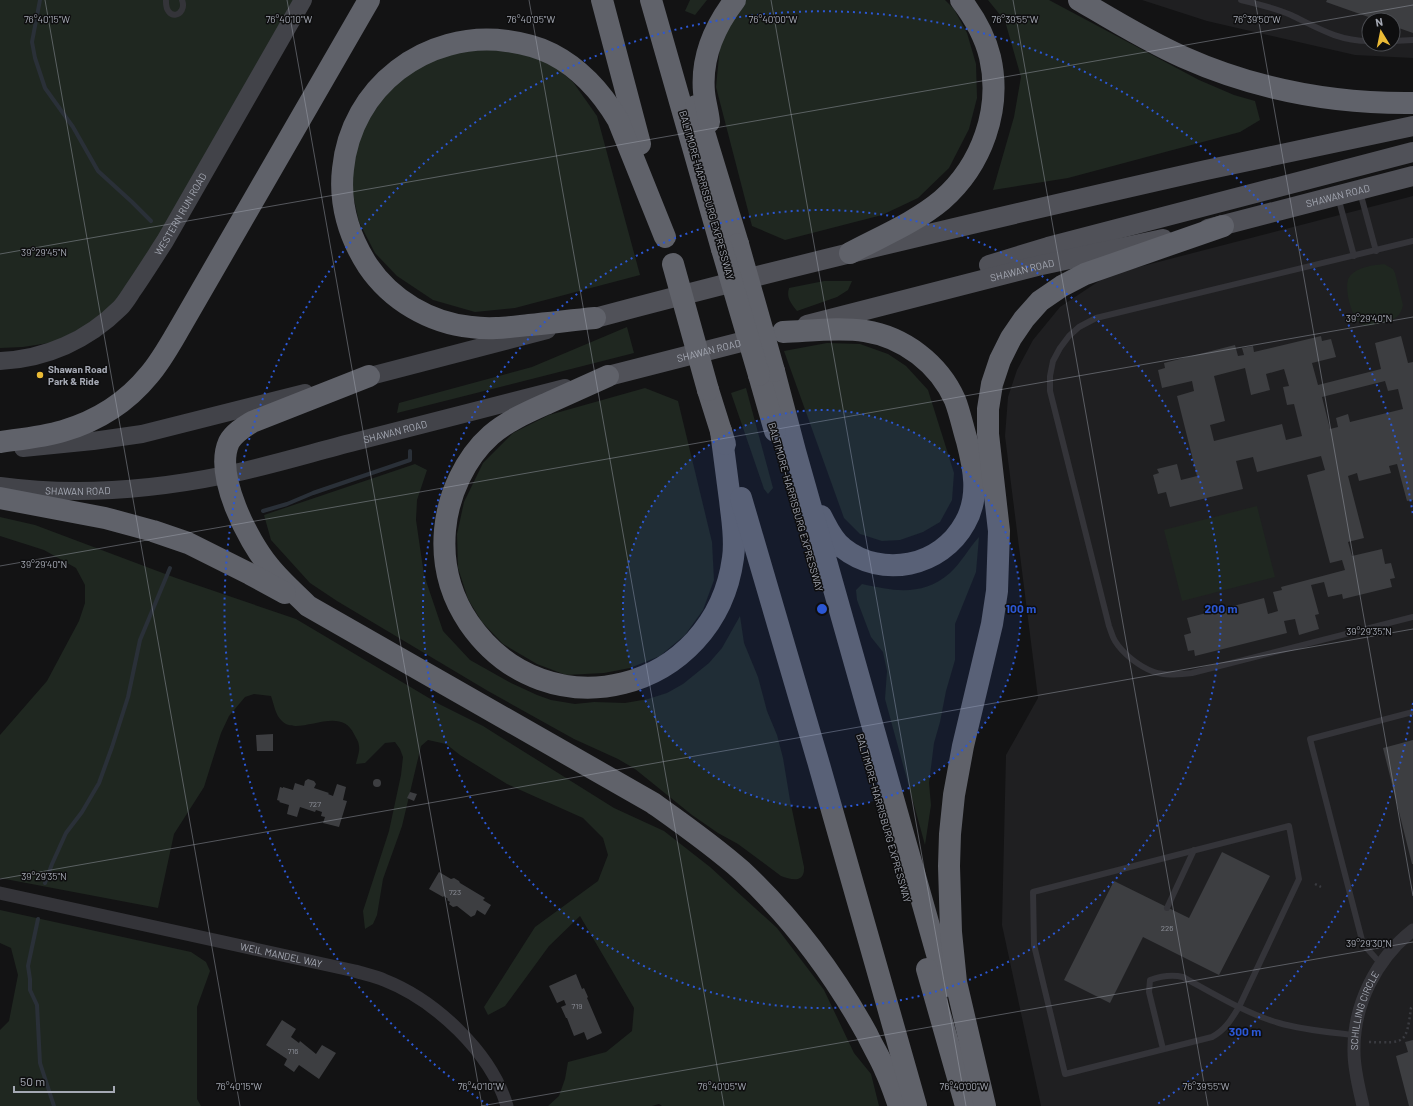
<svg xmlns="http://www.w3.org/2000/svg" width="1413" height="1106" font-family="Barlow,sans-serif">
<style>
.built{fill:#1f1f21;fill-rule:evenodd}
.green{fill:#1f2720}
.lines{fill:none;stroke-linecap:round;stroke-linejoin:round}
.stream{stroke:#2a3038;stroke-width:4}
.building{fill:#3d3e41;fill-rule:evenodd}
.path{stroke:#3a3b40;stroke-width:2.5;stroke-dasharray:2 3;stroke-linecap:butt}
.lane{stroke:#343439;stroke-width:6}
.street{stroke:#343439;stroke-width:13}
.secondary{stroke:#424349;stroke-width:18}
.primary{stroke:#505158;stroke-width:20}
.highway{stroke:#60626a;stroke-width:22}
.highway-bridge{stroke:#60626a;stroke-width:22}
.ticks{fill:none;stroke:#a5a9b4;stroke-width:1;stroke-opacity:0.45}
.ring{fill:none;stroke:#2b57d4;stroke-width:2;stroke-dasharray:2 4}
.poi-dot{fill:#eaba35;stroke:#0e0e0f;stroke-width:1.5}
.labels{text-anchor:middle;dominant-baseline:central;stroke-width:3;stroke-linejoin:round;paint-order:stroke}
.number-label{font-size:8px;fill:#8b8e97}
.street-label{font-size:10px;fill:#a5a9b4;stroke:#0e0e0f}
.poi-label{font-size:10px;font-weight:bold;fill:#a5a9b4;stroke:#0e0e0f;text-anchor:start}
.ticks-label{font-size:10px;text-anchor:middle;fill:#a5a9b4;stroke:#0e0e0f;stroke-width:3;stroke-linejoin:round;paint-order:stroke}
.centre{fill:#2b57d4;stroke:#0e0e0f;stroke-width:2}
.ring-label{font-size:12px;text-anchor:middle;font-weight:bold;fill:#2b57d4;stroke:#0e0e0f;stroke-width:3;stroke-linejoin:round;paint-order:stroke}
</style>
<rect width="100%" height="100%" fill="#131314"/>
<!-- built -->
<g class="built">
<path d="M1142,0H1413V58L1355,55L1207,21ZM1369,20H1393V44H1369Z"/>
<polygon points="1413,196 1413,1106 1041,1106 1002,925 1006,755 1038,698 1005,436 1008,397 1017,370 1033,340 1060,307 1108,275"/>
</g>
<!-- green -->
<g class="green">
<polygon points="0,0 294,0 158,240 115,303 98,319 55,342 23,347 0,348"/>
<polygon points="690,0 707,0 695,15 685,11"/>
<polygon points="745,0 945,0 954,9 967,33 976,64 977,98 969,129 949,168 918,198 882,215 785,240 752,226 716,87 720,46 732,16"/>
<polygon points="988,0 1049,0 1199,80 1234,95 1255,101 1260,120 1240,132 1068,178 993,190 1014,117 1021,77 1005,21"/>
<polygon points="488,45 549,62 573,82 597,116 640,275 515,308 475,312 433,300 397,276 375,253 359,222 352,190 352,163 359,134 398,76 432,58"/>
<path d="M1384,264L1393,269L1395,273L1403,305C1401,314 1397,319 1387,321C1380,323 1371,327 1363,325C1352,322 1342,284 1350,276C1357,267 1374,265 1384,264Z"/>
<path d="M824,281H852L848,290L837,297L797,311C791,303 786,298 789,288Z"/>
<polygon points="627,327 634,353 397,413 399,403 532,367"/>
<polygon points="827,343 860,344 888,354 906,366 928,390 954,473 952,500 940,522 923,532 900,540 882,541 860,534 844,518 784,351"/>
<polygon points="645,388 678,401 712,542 714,580 703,610 685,635 660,656 630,668 604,673 566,675 537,664 503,644 482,622 468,599 458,568 457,534 464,502 483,463 513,433 549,415"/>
<polygon points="746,388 773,488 768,494 764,489 731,393"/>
<path d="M415,464L427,470L417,500L416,520L424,575L443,631L470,660L511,683L537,695L551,700L575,704L594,702L625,703L648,699L667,693L683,684L709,663L722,648L740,616L744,643L758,677L767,711L777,735L783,758L790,800L804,867C805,883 792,880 781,876L738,844L718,833L692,815L635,769L618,759L574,739L488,691L337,601L310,583L271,540L264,515Z"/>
<polygon points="1257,506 1275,577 1182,601 1164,530"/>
<path d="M0,517L35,525L176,578L296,619L439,704L483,726L614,808L664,831L710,867L777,928L824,990L854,1053L871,1074L879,1106H662L659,1104L652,1106H548L559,1096L565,1079L568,1062L606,1052L632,1031L634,1008L580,916L549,946L505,1006L488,1015L484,1007L535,927L598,881L608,855L603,838L583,818L507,784L460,755L446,744L428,740L421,746L402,826L383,879L377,915L373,924L365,929L363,911L389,831L401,775L403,757L400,749L395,742L385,743L365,763L356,764C357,759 360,751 359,746C359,742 356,738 354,734C340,703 298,738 282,721C275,715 274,704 271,696L254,694L245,697L229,716L221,733L204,787L174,834L158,908L0,878V735L47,681L79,621L85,603V585L76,568L44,550L0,536Z"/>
<path d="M979,537L976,572L955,624V660L946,691L940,722L934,743L929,783L931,805L925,845L885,699L887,671L883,652L871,637L857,600L856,590L862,584C894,591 922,597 950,573C961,563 969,548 979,537Z"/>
<polygon points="0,910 191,952 206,962 210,971 197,1007 197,1099 201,1106 0,1106 0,1030 9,1021 18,975 11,948 0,943"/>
</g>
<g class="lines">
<!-- stream -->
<g class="stream">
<polyline points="40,0 32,42 35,58 45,88 73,127 98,171 132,202 151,221"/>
<polyline points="263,511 287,504 313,493 410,460 410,451"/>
<polyline points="45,883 52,864 66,833 82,812 99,783 112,747 128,697 140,640 170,568"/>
<polyline points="38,919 28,966 30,979 30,990 37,1005 40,1063 54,1106"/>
</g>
</g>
<!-- building -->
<g class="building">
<polygon points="1327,0 1413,0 1413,33 1393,26 1393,20 1377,20 1326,2"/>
<path d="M1321,336L1322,341L1331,339L1336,357L1312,363L1318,385L1381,369L1375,343L1401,336L1408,363L1413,362V500L1407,501L1397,464L1389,466L1391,473L1359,481L1357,473L1348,476L1364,538L1348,542L1352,556L1382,549L1385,564L1391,563L1395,578L1390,579L1392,587L1343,599L1342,594L1328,597L1324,582L1311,585L1319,614L1315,615L1319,629L1299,635L1295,619L1284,621L1287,633L1195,656L1194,650L1188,651L1184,635L1191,633L1187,618L1264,598L1268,614L1278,611L1273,592L1282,590L1281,587L1345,570L1342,560L1330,563L1307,475L1325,470L1321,456L1257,472L1253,457L1236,461L1243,489L1170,507L1166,492L1158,494L1153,475L1159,473L1157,469L1177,464L1181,480L1197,476L1177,396L1194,391L1192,381L1162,388L1158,370L1165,368L1164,363L1235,345L1238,356L1244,355L1242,348L1253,346L1254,352ZM1245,368L1251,395L1270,390L1266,374L1284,369L1289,386L1283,387L1287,405L1294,404L1302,436L1286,440L1282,424L1214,441L1210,425L1225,421L1214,376ZM1385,381L1388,391L1398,389L1403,409L1350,422L1348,414L1336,418L1338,427L1330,429L1322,397Z"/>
<polygon points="273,734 273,751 257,751 256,735"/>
<polygon points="1413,740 1413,864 1412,864 1383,748"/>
<polygon points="308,779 314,781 316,784 314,788 329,793 328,794 333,796 337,784 346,787 343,800 347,801 339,827 323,823 325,817 321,816 322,812 316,810 315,812 300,807 297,817 287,814 289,805 279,802 280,801 277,800 280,787 283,788 283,787 293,790 295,783 304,786 305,781"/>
<circle cx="377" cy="783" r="4"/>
<polygon points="410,792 417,794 414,801 407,798"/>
<polygon points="1222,852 1270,876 1219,975 1143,937 1110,1003 1064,980 1114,881 1189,918"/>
<polygon points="439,872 451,879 454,878 459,881 460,883 485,898 483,900 491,905 485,915 477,910 475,915 471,917 457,906 453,907 449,904 450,902 447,900 448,899 444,896 443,897 429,889"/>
<polygon points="576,974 582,989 584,988 588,997 587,998 602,1033 587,1040 584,1032 574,1036 567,1018 566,1018 561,1007 566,1005 564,1000 557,1003 549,986"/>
<polygon points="282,1020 296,1029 291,1037 299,1043 300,1041 316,1054 322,1045 336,1053 319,1079 299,1065 294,1072 284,1065 287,1059 266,1045"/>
<polygon points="1413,1040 1413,1106 1409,1106 1396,1056 1408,1052 1405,1042"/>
</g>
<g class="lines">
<!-- path -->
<g class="path">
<polyline points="1315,884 1321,887"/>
<path d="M1369,1042C1406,1043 1406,1044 1411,1008L1413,1005"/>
</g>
<!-- lane -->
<g class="lane">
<path d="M166,0C165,23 188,16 182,0"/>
<path d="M1241,0C1258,4 1275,8 1291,15C1318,28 1338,41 1369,41"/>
<polyline points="1393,41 1413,40"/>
<polyline points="1360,192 1376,251"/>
<polyline points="1338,197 1354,256"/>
<path d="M1413,241L1096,318L1079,327L1069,336L1060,348L1053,361L1050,376V391L1109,626C1111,631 1112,636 1115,641C1123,654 1140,667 1154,672C1166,676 1180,674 1192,673L1413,617"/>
<path d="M1289,826L1299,879L1239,1007C1231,1020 1225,1030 1212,1037L1065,1074L1034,945L1033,892Z"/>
<polyline points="1167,908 1194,850"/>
<polyline points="1381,964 1363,944 1310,739 1413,712"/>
<path d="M1163,1049L1149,992L1150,980C1161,976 1171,974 1183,977C1214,994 1245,1013 1279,1023C1303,1030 1329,1032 1354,1035"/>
</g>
<!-- street -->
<g class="street">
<path id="s1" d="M0,893L355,971C364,974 375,976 384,980C435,1000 491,1052 507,1106"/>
<path id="s2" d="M1363,1106C1359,1088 1354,1070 1354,1052C1353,1005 1376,959 1413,930"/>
</g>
<!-- secondary -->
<g class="secondary">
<path id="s3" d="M0,361C46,359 88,340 120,308C125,303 129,296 133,290C144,274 154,258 165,241L303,0"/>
<polyline points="355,380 547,330"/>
<polyline points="23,448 93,441 142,434 305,393"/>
<path id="s4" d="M0,486C74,496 152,490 225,475C269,466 311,453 354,442C424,424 495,406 565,388"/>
</g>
<!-- primary -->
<g class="primary">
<path id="s5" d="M1208,229L1413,176"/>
<polyline points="989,265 1048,247 1413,152"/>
<path d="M595,318C797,264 1002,216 1206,170C1275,155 1344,141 1413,126"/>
<path id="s6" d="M807,325L1037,266L1163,239"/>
<path id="s7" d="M608,376L765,336"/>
</g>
<!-- highway -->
<g class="highway">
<polyline points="602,0 640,144"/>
<polyline points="651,0 722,249"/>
<path d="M1079,0C1113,20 1147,41 1183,57C1257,90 1332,104 1413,103"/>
<polyline points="696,106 738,244"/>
<path d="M709,122C708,112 705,102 704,92C701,58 715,26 735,0"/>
<path d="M850,253C880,237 916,222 942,200C982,165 1002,109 990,57C985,36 974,17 961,0"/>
<path d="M595,318C573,320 551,323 529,325C510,327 491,330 471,327C430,323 391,300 368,266C349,237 339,203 343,169C351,87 426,30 507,41C522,43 538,47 552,54C581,69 602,93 618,120L665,237"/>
<path d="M783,332C810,331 838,327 865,331C904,337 939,364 955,400C960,413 963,428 967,441C974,468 980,497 965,523C941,567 882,579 843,548C832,540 827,527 821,516"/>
<polyline points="774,371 795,451 946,986"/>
<polyline points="759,375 775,431"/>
<path d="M369,376L252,422C244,427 234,433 229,442C214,475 248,541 269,566C280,580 295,593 308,606L653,803C684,825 714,846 742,871C792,918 834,974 867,1034C873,1047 881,1059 886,1072C891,1083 895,1095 899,1106"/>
<path d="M608,376C588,385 568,394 548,403C528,412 507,421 491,435C465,458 448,495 445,530C442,564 450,595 469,623C547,736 715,692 733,558C736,538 732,520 730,500C727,477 724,454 721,431"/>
<polyline points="708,390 725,444"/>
<path d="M0,442C21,439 43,437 63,431C97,421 127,402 149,375C162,360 172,341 182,324L369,0"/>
<polyline points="0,498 105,518 153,531 188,543 250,574 285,593"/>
<polyline points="741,498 818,761 916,1106"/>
<polyline points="927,969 966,1106"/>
<polyline points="985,1106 956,982 951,932 949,866 950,834 954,795 963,746 992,624 997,591 999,531 988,434 988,409 992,384 1000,360 1011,338 1024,319 1040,301 1062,286 1085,274 1223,226"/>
</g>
<!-- highway-bridge -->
<g class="highway-bridge">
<polyline points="738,244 774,371"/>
<polyline points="722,249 759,375"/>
<polyline points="673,264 708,390"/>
</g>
</g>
<!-- ticks -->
<path class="ticks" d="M45,0L240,1106M287,0L482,1106M529,0L724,1106M771,0L966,1106M1013,0L1208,1106M1255,0L1413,896M0,254L1413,5M0,566L1413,317M0,879L1413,629M481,1106L1413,942"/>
<!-- distance rings -->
<circle cx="822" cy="609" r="199" fill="#2b57d4" fill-opacity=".12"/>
<g class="ring">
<circle cx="822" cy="609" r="199"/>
<circle cx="822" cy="609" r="399"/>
<path d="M1413 703A598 598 0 0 1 1156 1105M488 1105A598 598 0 1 1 1413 515"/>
</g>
<!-- markers -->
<circle class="poi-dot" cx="40" cy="375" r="4"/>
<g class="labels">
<!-- number labels -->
<g class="number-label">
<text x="315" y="804">727</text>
<text x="455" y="892">723</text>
<text x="1167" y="928">226</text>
<text x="577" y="1006">719</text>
<text x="293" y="1051">716</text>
</g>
<!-- street labels -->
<g class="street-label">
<text transform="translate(707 195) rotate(74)">BALTIMORE-HARRISBURG EXPRESSWAY</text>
<text stroke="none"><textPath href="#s5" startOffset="134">SHAWAN ROAD</textPath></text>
<text stroke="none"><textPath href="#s3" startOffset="246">WESTERN RUN ROAD</textPath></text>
<text stroke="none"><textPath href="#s6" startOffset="222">SHAWAN ROAD</textPath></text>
<text stroke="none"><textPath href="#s7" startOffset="104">SHAWAN ROAD</textPath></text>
<text stroke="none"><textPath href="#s4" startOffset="402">SHAWAN ROAD</textPath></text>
<text stroke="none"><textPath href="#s4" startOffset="78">SHAWAN ROAD</textPath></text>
<text transform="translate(796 507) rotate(74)">BALTIMORE-HARRISBURG EXPRESSWAY</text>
<text transform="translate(884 818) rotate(74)">BALTIMORE-HARRISBURG EXPRESSWAY</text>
<text stroke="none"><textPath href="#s1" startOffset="288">WEIL MANDEL WAY</textPath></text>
<text stroke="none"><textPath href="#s2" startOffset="98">SCHILLING CIRCLE</textPath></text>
</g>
<!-- poi labels -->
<g class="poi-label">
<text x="48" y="369">Shawan Road<tspan x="48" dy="12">Park &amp; Ride</tspan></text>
</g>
</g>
<g class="ticks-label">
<text x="1257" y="23">76°39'50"W</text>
<text x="47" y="23">76°40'15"W</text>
<text x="289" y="23">76°40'10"W</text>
<text x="531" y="23">76°40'05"W</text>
<text x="773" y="23">76°40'00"W</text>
<text x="1015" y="23">76°39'55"W</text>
<text x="44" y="256">39°29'45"N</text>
<text x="1369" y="322">39°29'40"N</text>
<text x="44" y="568">39°29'40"N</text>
<text x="1369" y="635">39°29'35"N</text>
<text x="44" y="880">39°29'35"N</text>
<text x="1369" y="947">39°29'30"N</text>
<text x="239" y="1090">76°40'15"W</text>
<text x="481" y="1090">76°40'10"W</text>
<text x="722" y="1090">76°40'05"W</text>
<text x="964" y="1090">76°40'00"W</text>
<text x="1206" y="1090">76°39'55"W</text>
</g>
<circle cx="822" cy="609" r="6" class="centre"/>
<g class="ring-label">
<text x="1021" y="613">100 m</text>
<text x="1221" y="613">200 m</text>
<text x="1245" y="1036">300 m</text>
</g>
<!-- north arrow -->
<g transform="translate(1381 32) rotate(350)"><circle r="19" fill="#0e0e0f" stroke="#4a4c51"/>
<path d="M0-3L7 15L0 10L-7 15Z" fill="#eaba35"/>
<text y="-6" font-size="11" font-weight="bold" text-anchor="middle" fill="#a5a9b4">N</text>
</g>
<!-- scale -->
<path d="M14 1086v6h100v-6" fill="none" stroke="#a5a9b4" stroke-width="2"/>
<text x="20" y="1086" font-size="12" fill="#a5a9b4" stroke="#0e0e0f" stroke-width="3" paint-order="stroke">50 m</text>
</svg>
